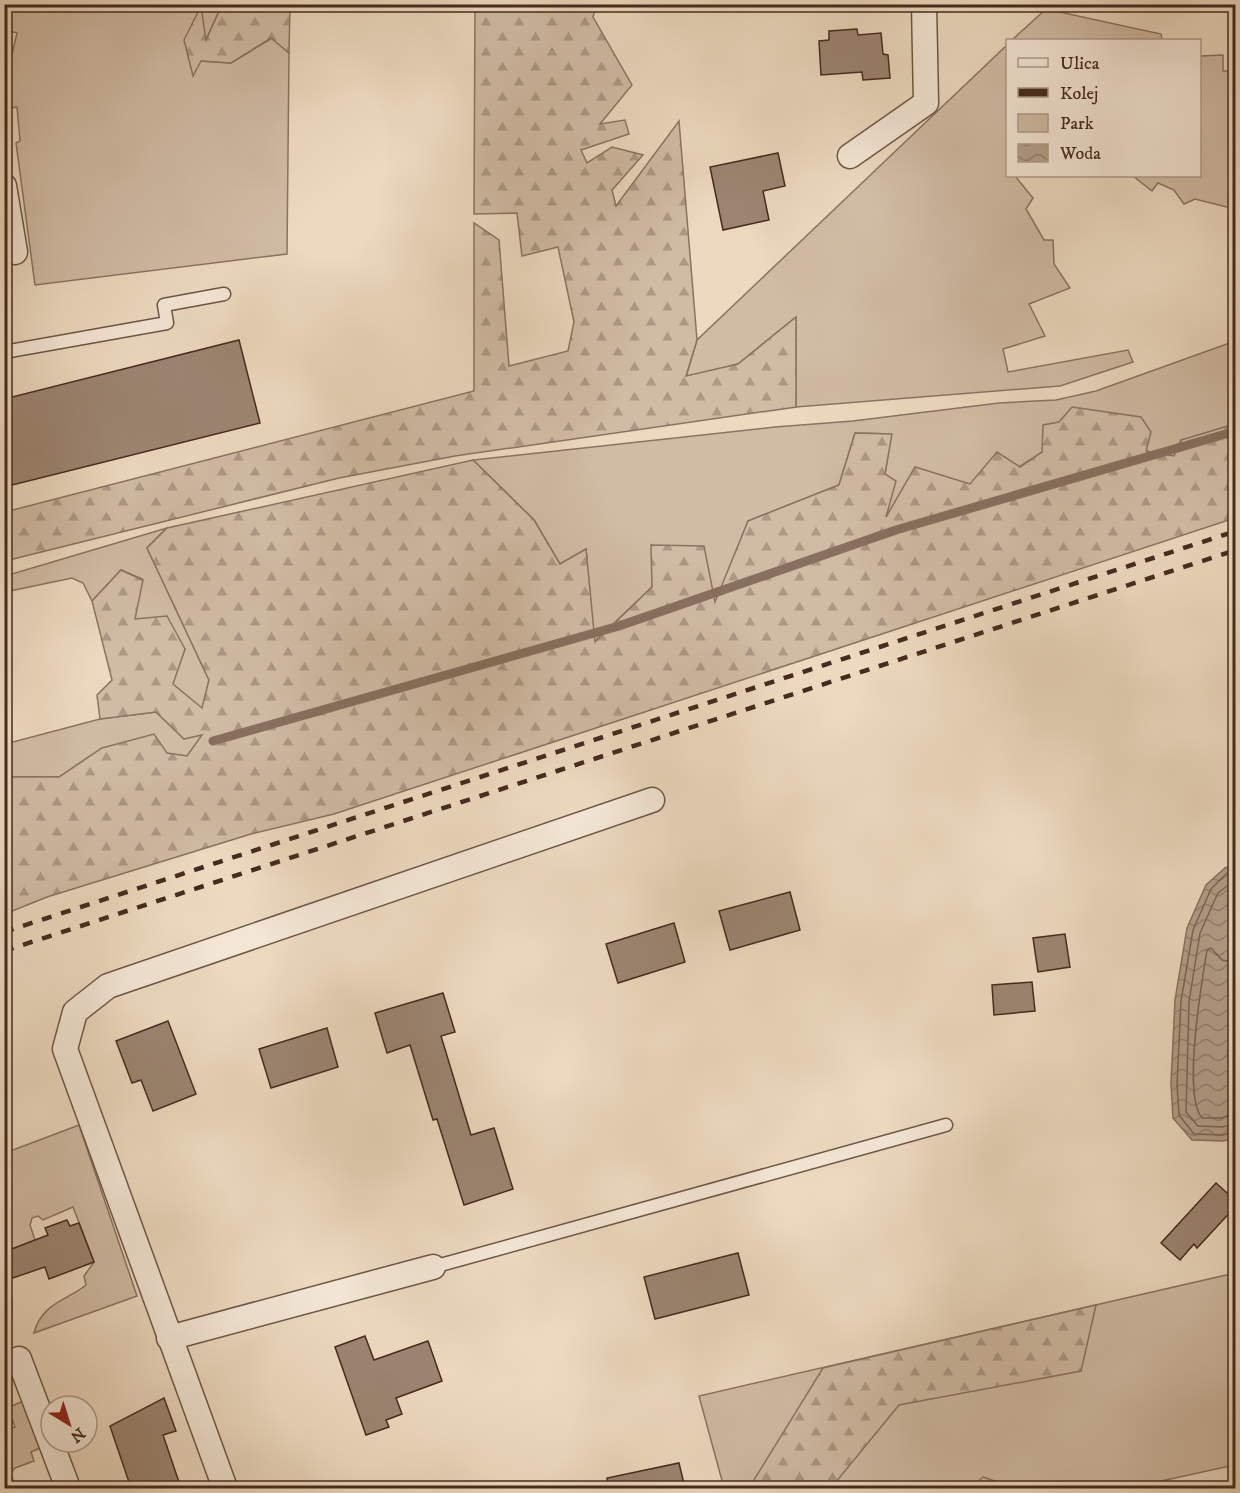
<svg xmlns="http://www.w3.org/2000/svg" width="1240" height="1493" font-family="'IM FELL DW Pica',serif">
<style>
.green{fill:#d0bba4;stroke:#8a7362;stroke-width:1.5}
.forest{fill:url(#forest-firs);stroke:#8a7362;stroke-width:1.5}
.water{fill:url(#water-waves);stroke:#87705f;stroke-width:1.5}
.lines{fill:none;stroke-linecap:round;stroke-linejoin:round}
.shore{stroke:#7c6454;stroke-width:1.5}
.stream{stroke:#87705f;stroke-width:9}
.building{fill:#9c8572;stroke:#452b1f;stroke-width:1.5}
.lane-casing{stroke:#6f5647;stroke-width:15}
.street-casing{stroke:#6f5647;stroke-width:27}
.lane{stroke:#f3e6d5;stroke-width:12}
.street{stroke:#f3e6d5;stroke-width:24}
.rail{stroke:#452b1f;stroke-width:4.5;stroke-dasharray:10 10;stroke-linecap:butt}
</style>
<defs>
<pattern id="forest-firs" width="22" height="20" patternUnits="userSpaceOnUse" patternTransform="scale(1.5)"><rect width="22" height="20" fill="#d0bba4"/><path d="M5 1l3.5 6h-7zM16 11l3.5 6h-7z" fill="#ab9885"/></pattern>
<pattern id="water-waves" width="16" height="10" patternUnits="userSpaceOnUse" patternTransform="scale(1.5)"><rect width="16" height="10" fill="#b39e89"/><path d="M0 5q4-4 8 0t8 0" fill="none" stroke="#93816f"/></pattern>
</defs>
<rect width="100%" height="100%" fill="#ecd9bf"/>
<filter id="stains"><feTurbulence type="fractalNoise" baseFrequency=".00333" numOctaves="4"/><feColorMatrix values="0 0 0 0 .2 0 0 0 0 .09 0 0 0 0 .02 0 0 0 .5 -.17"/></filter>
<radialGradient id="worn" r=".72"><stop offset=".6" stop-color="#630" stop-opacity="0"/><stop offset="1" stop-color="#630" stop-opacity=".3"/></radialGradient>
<!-- green -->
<g class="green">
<polygon points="5,5 222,5 205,42 201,8 201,61 231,63 272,38 289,53 287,254 35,285 16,143 20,141 17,107 5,109 5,54 12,54 17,33 5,30"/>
<polygon points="1046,9 1161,34 1162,40 1012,40"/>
<polygon points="1007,45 1008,176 1015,176 1033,198 1026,209 1044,240 1053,240 1054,264 1070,288 1029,304 1045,336 1003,349 1008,372 1128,350 1133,362 1060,386 796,407 796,317 738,364 686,377 697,340"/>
<polygon points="1223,55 1223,71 1235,71 1235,209 1195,199 1184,204 1174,190 1158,183 1152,191 1133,176 1200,176 1200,56"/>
<polygon points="1235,341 1235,424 1181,440 1174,456 1146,451 1042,452 1019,467 884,520 885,475 891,434 855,433 839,485 748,521 715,604 652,545 652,587 594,642 586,549 560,564 534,520 473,460 775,427 853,421 999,403 1056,400 1096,391"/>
<polygon points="167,528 147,548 209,680 202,709 172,684 185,649 134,619 142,579 121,570 92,601 83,583 72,578 5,592 5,576"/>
<polygon points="156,712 184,739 203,734 188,756 102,748 59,777 5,777 5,744 100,719"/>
<path d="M79,1125L137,1296L34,1333C42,1303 66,1301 86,1285L84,1276L94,1262L73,1207L43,1220L38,1216L32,1218L30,1225L35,1240L5,1252V1153Z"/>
<polygon points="1235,1273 1235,1465 1129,1488 724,1488 699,1396"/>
<path d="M4,1278L6,1281L9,1280C15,1307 10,1323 11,1349L5,1351Z"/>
<polygon points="23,1401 40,1448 31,1452 34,1461 15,1468 11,1473 15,1488 5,1488 4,1431 15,1427 8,1408 5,1409 5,1403 8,1402 10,1407"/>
</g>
<!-- forest -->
<g class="forest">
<polygon points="222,5 290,5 289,53 271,38 231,63 201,61 193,76 184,40 201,6 206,40"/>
<polygon points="475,5 596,5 593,17 632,85 600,124 625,120 629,134 581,150 587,163 612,147 643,155 612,190 616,206 679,121 697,340 686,376 738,364 796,317 796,407 455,456 339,478 5,561 5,512 474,391 474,223 499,240 509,366 568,351 574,322 558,247 522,256 517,213 474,214"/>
<polygon points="1072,407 1141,417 1151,432 1146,451 1174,456 1181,440 1235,424 1235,518 334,814 251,834 47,897 5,914 5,777 59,777 102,748 154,734 167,753 187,756 202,735 184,739 156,712 100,719 97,695 112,680 92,601 121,570 143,580 135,619 167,616 185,649 173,684 202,708 209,680 147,548 167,528 473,460 534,520 560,564 586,549 595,642 652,587 651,545 704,546 715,602 748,521 839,485 855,433 892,434 885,474 896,481 886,517 915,467 970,484 997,452 1020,467 1042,452 1043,425 1059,422"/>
<polygon points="1096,1305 1081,1371 899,1405 831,1488 749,1488 823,1368"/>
<polygon points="983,1477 1015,1488 971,1488"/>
</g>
<!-- water -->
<polygon class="water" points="1235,864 1235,927 1232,935 1236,948 1235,1137 1224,1141 1192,1140 1173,1118 1171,1084 1175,1000 1187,928 1206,885 1225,868"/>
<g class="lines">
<!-- shore -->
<g class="shore">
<polyline points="1236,871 1227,873 1211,889 1193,930 1181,1001 1177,1084 1179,1115 1194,1134 1223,1135 1236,1131"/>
<polyline points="1236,879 1218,893 1200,933 1189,1002 1186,1112 1198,1126 1222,1127 1236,1124"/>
<path d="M1236,963L1222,960L1211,948L1207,950C1202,981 1182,1095 1202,1118H1220L1236,1115"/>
</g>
<!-- stream -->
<polyline class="stream" points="213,741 619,626 896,530 1236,431"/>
</g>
<!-- building -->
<g class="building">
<polygon points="857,29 858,35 881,33 883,54 888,55 890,78 863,80 862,72 821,75 819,41 829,40 829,31"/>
<polygon points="778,153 785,186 763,191 769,220 723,230 710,167"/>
<polygon points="239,340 260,423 4,487 4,399"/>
<polygon points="790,892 800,930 730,950 719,911"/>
<polygon points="674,923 685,962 618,983 606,944"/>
<polygon points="1065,934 1070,967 1038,972 1033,938"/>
<polygon points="1032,982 1035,1011 994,1015 992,985"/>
<polygon points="443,993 455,1032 441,1036 471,1135 494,1128 513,1189 464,1205 437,1119 433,1120 410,1045 387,1053 375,1013"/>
<polygon points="168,1021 196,1094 153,1111 141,1080 132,1083 116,1041"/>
<polygon points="327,1028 338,1067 271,1088 259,1049"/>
<polygon points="1216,1183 1236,1201 1236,1206 1197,1248 1194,1244 1180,1260 1161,1243"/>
<polygon points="67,1220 70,1226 79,1223 94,1262 49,1279 45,1267 4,1281 4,1252 48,1235 45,1228"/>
<polygon points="738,1253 749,1295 655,1319 644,1277"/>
<polygon points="365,1336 374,1360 428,1341 442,1381 396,1398 402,1414 386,1420 389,1427 366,1435 335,1347"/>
<polygon points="164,1398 176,1431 163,1435 181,1488 131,1488 110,1426"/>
<polygon points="679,1463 685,1488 608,1488 607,1478"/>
</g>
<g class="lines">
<defs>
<g id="lane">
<polyline points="4,352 167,323 164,305 224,294"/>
<polyline points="433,1267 946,1125"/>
</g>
<g id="street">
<polyline points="850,156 926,103 924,4"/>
<polyline points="4,186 15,252"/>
<polyline points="169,1338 433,1267"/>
<polyline points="4,1365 19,1359 68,1488"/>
<polyline points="225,1488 65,1049 75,1012 108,986 652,800"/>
</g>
</defs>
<!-- lane casing -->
<use href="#lane" class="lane-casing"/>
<!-- street casing -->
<use href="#street" class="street-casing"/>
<!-- lane -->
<use href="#lane" class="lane"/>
<!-- street -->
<use href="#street" class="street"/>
<!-- rail -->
<g class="rail">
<polyline points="4,932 1236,531"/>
<polyline points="4,951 1236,550"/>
</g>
</g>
<!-- margin -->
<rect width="1240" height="1493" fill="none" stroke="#ecd9bf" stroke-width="24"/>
<rect x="6" y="6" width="1228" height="1481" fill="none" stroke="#452b1f" stroke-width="3"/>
<rect x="12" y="12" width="1216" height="1469" fill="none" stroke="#452b1f" stroke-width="1.5"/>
<!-- legend -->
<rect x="1006" y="39" width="195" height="138" fill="#f3e6d5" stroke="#ad9b8c" stroke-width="1.5"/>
<rect x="1018" y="58" width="30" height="9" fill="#f3e6d5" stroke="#ad9b8c" stroke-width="1.5"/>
<text x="1060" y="69" font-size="18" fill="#452b1f">Ulica</text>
<rect x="1018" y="88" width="30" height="9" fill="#452b1f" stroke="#ad9b8c" stroke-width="1.5"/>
<text x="1060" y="99" font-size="18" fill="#452b1f">Kolej</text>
<rect x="1018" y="114" width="30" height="18" fill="#d0bba4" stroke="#ad9b8c" stroke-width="1.5"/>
<text x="1060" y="129" font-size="18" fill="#452b1f">Park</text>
<rect x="1018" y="144" width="30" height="18" fill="url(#water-waves)" stroke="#ad9b8c" stroke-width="1.5"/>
<text x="1060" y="159" font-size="18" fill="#452b1f">Woda</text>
<!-- north arrow -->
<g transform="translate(69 1424) rotate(142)"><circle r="28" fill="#f3e6d5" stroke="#ad9b8c" stroke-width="1.5"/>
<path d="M0-4.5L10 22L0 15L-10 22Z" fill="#8f2418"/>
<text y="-9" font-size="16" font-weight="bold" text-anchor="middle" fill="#452b1f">N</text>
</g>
<rect width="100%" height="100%" filter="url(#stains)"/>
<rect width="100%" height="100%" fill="url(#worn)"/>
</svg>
